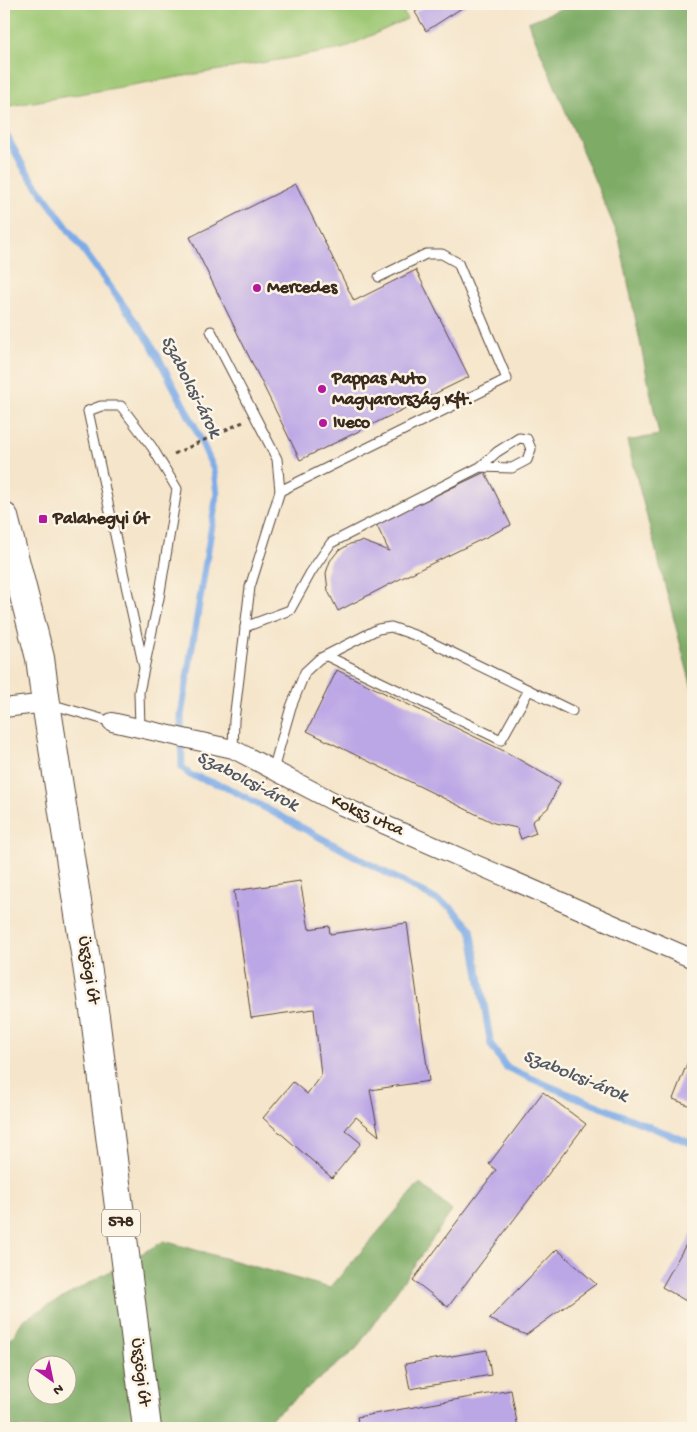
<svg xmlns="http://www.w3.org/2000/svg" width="697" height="1432" font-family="'Gochi Hand',sans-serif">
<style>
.green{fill:#9ec874;stroke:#6c7949}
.forest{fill:#7eac66;stroke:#5c6b42;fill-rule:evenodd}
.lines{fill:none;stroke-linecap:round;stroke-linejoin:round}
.stream{stroke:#7dabe7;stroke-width:7}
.building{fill:#bba6e6}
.service-casing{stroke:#574638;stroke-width:11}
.minor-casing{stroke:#574638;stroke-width:20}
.primary-casing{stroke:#574638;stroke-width:30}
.path{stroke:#574638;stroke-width:3;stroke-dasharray:4 4;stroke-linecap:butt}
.service{stroke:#fff;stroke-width:9}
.minor{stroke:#fff;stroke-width:18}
.primary{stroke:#fff;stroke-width:28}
.poi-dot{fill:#b5179e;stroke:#fcf5e5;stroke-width:2}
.labels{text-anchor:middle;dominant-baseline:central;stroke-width:5;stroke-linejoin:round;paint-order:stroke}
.shield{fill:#fcf5e5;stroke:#75675a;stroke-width:1}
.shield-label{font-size:16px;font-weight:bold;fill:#3b2a1e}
.poi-label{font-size:18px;font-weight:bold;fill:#3b2a1e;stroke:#fcf5e5;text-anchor:start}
.street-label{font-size:18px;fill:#3b2a1e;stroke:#fcf5e5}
.water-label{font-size:19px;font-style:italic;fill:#525764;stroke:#fcf5e5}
</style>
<rect width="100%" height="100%" fill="#fcf5e5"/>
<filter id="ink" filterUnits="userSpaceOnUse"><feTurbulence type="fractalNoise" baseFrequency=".02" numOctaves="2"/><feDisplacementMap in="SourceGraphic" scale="10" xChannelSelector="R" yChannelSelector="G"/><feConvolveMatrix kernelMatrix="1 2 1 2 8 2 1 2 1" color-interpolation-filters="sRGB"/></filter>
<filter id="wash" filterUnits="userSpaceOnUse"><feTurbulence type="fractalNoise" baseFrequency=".0096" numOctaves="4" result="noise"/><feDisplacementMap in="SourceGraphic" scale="20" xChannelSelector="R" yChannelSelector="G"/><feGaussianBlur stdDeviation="1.12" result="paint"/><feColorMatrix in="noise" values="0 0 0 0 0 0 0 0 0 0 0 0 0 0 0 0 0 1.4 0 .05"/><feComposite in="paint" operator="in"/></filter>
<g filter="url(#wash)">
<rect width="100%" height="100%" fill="#f5e5ca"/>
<!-- green -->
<polygon class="green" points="4,4 399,4 407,19 342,49 4,107"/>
<!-- forest -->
<g class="forest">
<polygon points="573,4 693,4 693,692 627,441 659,435 619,238 528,22"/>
<path d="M420,1183L452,1211L356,1349L259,1428H4V1350L23,1320L164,1241L330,1288ZM38,1364H68V1394H38Z"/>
</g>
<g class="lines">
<!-- stream -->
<polyline class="stream" points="4,131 24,168 150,342 194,425 214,470 217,494 181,715 182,767 190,775 224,786 450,907 471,929 491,1045 506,1067 551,1087 693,1144"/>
</g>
<g id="blocks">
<!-- building -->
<g class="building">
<polygon points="428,4 468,4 426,31 415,12"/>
<polygon points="296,184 354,301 416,270 469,377 300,460 190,237"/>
<polygon points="485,472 511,525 402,578 338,611 328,591 326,573 330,561 338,551 350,544 362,541 389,551 376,524"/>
<polygon points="337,670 506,752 560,783 548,808 532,822 536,833 521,839 517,828 494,823 307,731"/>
<polygon points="300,881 309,929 329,926 330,934 407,923 429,1081 370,1090 379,1136 356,1117 345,1130 361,1143 332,1178 263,1118 293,1082 307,1094 321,1075 314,1009 251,1018 234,891"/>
<polygon points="690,1056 693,1058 693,1107 673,1099"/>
<polygon points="543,1092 586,1124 448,1307 413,1280 496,1170 489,1164"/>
<polygon points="693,1232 693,1305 662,1287"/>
<polygon points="557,1249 596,1284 526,1335 489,1319"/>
<polygon points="487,1350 491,1375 410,1389 405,1364"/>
<polygon points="511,1390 518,1428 359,1428 357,1417"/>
</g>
</g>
</g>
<g filter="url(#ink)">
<use href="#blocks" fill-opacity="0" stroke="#574638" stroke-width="1"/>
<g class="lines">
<defs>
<g id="service">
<polyline points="211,331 277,459 280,491 250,587 234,720 233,749"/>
<polyline points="280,491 507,379 458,263 442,254 426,254 379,277"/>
<polyline points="245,627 290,610 311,572 331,543 480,467 497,452 519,438 527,439 531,449 527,460 512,468 480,467"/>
<polyline points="327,656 501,740 529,690"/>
<polyline points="50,704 112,722"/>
<polyline points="140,728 139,692 159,598 177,489 152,447 121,406 101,406 88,411 144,668"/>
<polyline points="273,770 291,707 305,672 319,659 378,629 391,627 420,637 572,711"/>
</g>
<g id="minor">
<polyline points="4,708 46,703"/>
<polyline points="112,722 233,749 342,806 693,959"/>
</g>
<polyline id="primary" points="4,517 40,658 46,703 95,1017 147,1428"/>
</defs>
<!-- service casing -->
<use href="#service" class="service-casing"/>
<!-- minor casing -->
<use href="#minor" class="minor-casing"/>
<!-- primary casing -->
<use href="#primary" class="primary-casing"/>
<!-- path -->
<polyline class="path" points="174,454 243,422"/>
<!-- service -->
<use href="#service" class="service"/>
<!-- minor -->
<use href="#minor" class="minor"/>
<!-- primary -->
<use href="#primary" class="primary"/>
</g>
</g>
<!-- markers -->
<g class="poi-dot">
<circle cx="257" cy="288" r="5"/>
<circle cx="322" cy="389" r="5"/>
<circle cx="323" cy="423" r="5"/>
<rect x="38" y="514" width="10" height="10" rx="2.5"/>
</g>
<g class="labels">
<!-- shield labels -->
<rect class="shield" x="102" y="1209.5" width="38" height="27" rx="4"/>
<g class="shield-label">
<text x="121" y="1223">578</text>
</g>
<!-- poi labels -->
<g class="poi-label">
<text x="267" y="288">Mercedes</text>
<text x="332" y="379">Pappas Auto<tspan x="332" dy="21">Magyarország Kft.</tspan></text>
<text x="333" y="423">Iveco</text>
<text x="53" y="519">Palahegyi út</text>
</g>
<!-- street labels -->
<g class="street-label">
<text transform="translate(367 816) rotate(24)">Koksz utca</text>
<text transform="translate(88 970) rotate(81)">Üszögi út</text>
<text transform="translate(140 1372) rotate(83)">Üszögi út</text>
</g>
<!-- water labels -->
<g class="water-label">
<text transform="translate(190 387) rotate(63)">Szabolcsi-árok</text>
<text transform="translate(247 782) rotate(27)">Szabolcsi-árok</text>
<text transform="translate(575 1077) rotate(22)">Szabolcsi-árok</text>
</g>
</g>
<!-- margin -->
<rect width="697" height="1432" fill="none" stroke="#fcf5e5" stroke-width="20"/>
<!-- north arrow -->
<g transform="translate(52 1380) rotate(147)"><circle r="24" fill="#fcf5e5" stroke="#afa495"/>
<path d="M0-4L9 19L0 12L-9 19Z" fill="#b5179e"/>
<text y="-8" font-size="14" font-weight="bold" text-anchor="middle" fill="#3b2a1e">N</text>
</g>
</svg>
